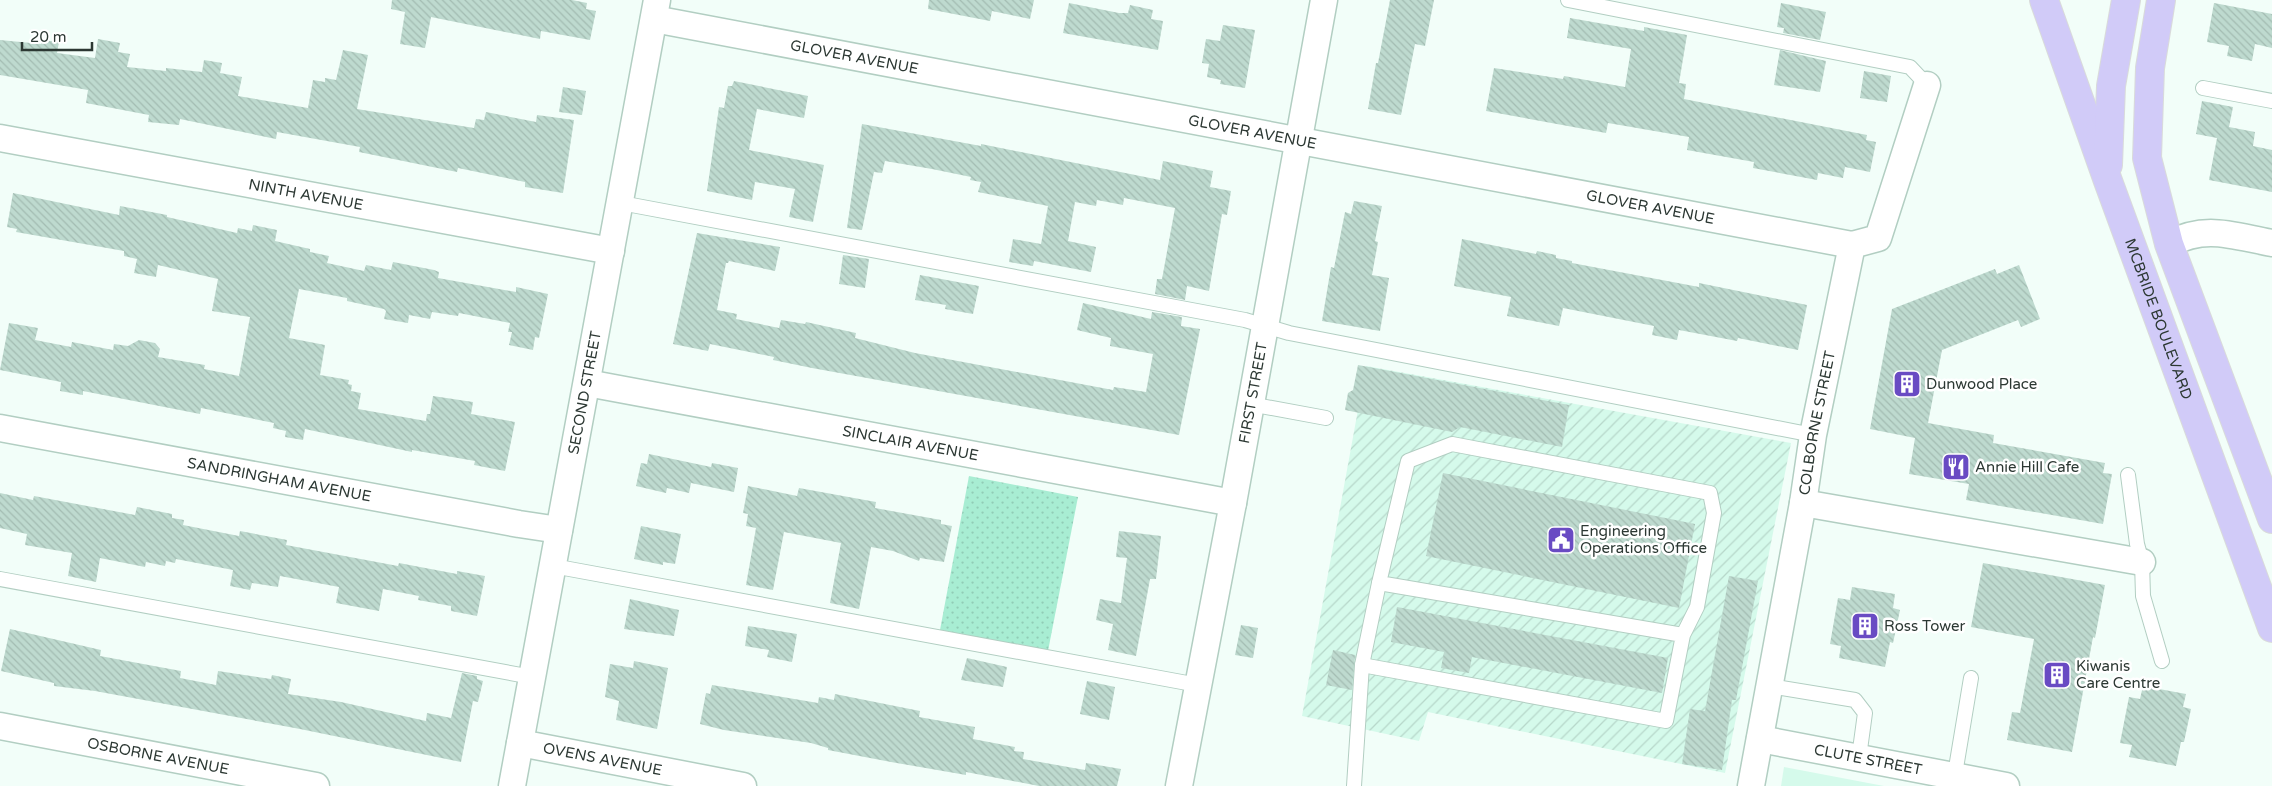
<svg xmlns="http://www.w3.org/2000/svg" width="2272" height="786" font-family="'Varela Round',sans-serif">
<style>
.built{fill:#d5faeb}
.industrial{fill:url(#industrial-furrows)}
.park{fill:url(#park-dots)}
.building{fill:url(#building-back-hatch)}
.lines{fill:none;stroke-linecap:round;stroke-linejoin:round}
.lane-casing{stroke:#b2cec2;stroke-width:16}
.street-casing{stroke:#b2cec2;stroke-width:29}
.primary-casing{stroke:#d9dbda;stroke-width:30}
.lane{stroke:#fff;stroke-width:14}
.street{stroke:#fff;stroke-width:26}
.primary{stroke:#d1cbf8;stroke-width:28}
.labels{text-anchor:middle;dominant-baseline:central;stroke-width:5;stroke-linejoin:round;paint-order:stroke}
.street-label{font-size:15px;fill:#2c3833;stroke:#fff}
.poi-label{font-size:15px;fill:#2c3833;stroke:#fff;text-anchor:start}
</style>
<defs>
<pattern id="industrial-furrows" width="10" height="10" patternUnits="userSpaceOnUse" patternTransform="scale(1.25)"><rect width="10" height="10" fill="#d5faeb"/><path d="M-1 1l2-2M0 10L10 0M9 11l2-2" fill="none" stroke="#b7d7ca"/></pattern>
<pattern id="park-dots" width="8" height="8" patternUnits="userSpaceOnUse" patternTransform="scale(1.25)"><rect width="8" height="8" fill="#a8edd3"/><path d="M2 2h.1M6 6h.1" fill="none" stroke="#91ccb6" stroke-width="1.8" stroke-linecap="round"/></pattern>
<pattern id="building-back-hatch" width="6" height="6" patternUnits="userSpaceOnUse" patternTransform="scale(1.25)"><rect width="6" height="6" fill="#bedacf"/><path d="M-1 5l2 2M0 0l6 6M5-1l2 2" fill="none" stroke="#a3bcb2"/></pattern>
</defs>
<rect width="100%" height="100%" fill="#f2fef9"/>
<!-- built -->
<polygon class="built" points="1784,767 1884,786 1781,786"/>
<!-- industrial -->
<polygon class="industrial" points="1366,366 1791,443 1725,773 1428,712 1419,741 1302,716"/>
<!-- park -->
<polygon class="park" points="969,476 1078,497 1048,651 940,630"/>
<!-- building -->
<g class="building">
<polygon points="392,0 572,0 587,3 586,9 596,11 590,40 541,31 540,39 431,17 425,48 400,44 405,12 391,9"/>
<polygon points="929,0 1034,0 1030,19 992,11 990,21 928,9"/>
<polygon points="1390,0 1434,0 1425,46 1415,44 1401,115 1368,109 1376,63 1378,63"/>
<polygon points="1069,3 1119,13 1128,13 1130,5 1153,10 1151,19 1163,21 1158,50 1063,33"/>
<polygon points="1781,3 1826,12 1820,40 1783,33 1784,28 1777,27"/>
<polygon points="2214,3 2272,14 2272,48 2255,44 2252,61 2227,56 2229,46 2207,42"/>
<polygon points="1570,18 1644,31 1644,27 1687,35 1679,83 1686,84 1684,99 1867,135 1866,140 1876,142 1870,172 1845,167 1843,178 1818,173 1817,180 1753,168 1754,162 1687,150 1689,137 1608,123 1606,133 1486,111 1494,68 1563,79 1564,76 1625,87 1631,49 1567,38"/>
<polygon points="1223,25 1255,30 1245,88 1220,84 1221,80 1207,77 1209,64 1202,63 1206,39 1220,41"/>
<polygon points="98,39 120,43 118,52 130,54 127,67 166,71 166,68 202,72 204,60 222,63 220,73 242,77 238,96 308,108 313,80 325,82 325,78 336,80 343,50 368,55 357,109 474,128 476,119 484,120 486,112 536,122 537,115 574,120 563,193 525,187 525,182 458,168 457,172 359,152 360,147 277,132 276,139 180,119 179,125 148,122 149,115 86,103 88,90 0,75 0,40 41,44 42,40 59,42 57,53 95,58"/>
<polygon points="1780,50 1826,61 1820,92 1774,85"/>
<polygon points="1864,71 1891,76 1887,102 1860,98"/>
<polygon points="734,81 808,96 804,118 757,109 749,150 824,165 813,222 789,217 795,189 755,182 752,200 707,191 719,107 724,108 728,86 732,86"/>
<polygon points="563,87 586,91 582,115 559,112"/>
<polygon points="2202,101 2233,107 2229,127 2255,132 2253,146 2272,150 2272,192 2209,180 2217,138 2196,134"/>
<polygon points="862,124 981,146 981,144 1160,180 1163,161 1213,171 1210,187 1231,191 1227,215 1222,214 1209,291 1187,286 1185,300 1155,294 1157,279 1162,279 1175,208 1124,198 1123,205 1097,200 1096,206 1075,202 1068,241 1096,247 1091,272 1034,261 1033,266 1009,262 1013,239 1041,244 1048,206 978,192 981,182 970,180 971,177 932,169 885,161 882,173 874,172 862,230 847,228"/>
<polygon points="13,193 119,215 120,206 167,215 167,217 237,233 238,228 252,231 253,225 277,230 275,241 310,249 310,252 329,256 327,263 364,271 366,265 391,270 393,262 434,270 439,272 438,278 516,292 516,287 548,294 539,338 535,337 533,350 509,345 512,332 508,332 510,323 459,313 458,316 432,312 430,319 409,315 408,323 384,319 386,311 384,309 347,301 347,298 299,289 289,338 325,345 320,375 349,380 348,384 352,385 351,391 361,393 358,409 426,421 427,414 430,414 433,396 473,402 471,414 515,422 505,471 474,465 475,461 412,450 412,452 305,429 303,440 285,437 286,431 273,428 274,423 201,408 200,414 83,391 83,395 60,391 61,382 0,370 9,323 38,328 35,340 71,347 72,342 113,350 114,344 128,346 139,340 155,343 160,349 158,357 205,365 204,369 239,376 250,317 212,311 218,279 158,265 156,277 134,273 137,259 124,256 124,251 16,232 17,229 7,227"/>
<polygon points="1354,201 1382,206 1375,241 1378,242 1372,275 1389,278 1380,331 1322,321 1331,267 1334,268 1345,212 1351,214"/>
<polygon points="697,233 780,247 775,271 729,261 728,263 726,263 717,310 737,314 736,319 779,328 781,320 805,324 806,322 856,333 855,338 915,353 1113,390 1114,387 1146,392 1153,354 1110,346 1111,338 1077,330 1083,303 1151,319 1152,312 1182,317 1181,326 1200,329 1179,435 812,368 773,360 774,357 710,344 708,351 673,344"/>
<polygon points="1462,239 1536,254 1537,251 1556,255 1556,258 1572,261 1572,263 1699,287 1699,283 1807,305 1798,350 1738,338 1737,341 1679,330 1677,340 1652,335 1654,326 1563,308 1559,326 1507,316 1511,297 1454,286"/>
<polygon points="843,255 869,259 865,288 839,284"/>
<polygon points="2019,265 2040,319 2021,327 2018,320 1942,350 1928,423 1994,435 1993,443 2105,463 2103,473 2112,474 2103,524 1966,500 1969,484 1909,474 1915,438 1870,429 1892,309 1995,269 1997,274"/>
<polygon points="920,275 979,286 973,314 945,309 946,305 915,300"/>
<polygon points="1358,365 1569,405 1562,447 1460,427 1452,432 1447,431 1345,410 1348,393 1353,390"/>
<polygon points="649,454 711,467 712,463 738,468 734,492 691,483 689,493 667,488 666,493 636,486 641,463 647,464"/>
<polygon points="1443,473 1695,524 1679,608 1426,556"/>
<polygon points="748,486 797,496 799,488 876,502 875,508 941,520 941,524 952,526 944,562 920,558 919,561 893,551 871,547 859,609 830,603 841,543 784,532 773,590 746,585 756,528 746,526 748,514 743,513"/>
<polygon points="0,493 33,500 34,496 135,515 137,507 172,514 172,518 184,520 183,525 239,536 240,531 287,540 286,545 398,566 399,563 457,574 457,571 485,576 477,616 451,611 451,606 418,600 419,596 383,589 379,611 336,603 339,587 280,576 278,587 252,583 250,590 230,586 233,570 176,559 175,563 166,561 165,566 146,562 145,567 100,558 96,582 68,576 72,553 25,545 27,534 0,528"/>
<polygon points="641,526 681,534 675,564 663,562 663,565 634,559"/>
<polygon points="1119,531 1161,536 1156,579 1150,579 1136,656 1108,650 1113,624 1096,620 1100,599 1121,603 1127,558 1116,557"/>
<polygon points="1983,563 2105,585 2095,638 2093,637 2072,752 2007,740 2012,712 2020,713 2034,639 1971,627"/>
<polygon points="1729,576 1758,581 1736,700 1732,700 1722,770 1682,764 1690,709 1705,711"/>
<polygon points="1852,587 1895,594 1893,608 1900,610 1893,643 1890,642 1885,667 1839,658 1841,646 1830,644 1838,598 1850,600"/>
<polygon points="630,599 679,610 674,636 624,629"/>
<polygon points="1397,607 1668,658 1662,693 1472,657 1469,673 1441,668 1444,652 1391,642"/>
<polygon points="1241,625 1258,628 1253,658 1235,655"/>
<polygon points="748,626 797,634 792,662 767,657 769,650 745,646"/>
<polygon points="10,629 101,650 100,656 181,671 180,678 216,685 218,671 271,679 272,675 291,679 288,694 341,702 426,721 427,713 451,718 462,673 477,676 477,679 483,681 478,702 473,701 461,762 300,729 95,691 54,686 54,683 1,671"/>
<polygon points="1333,650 1355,655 1352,690 1326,685"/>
<polygon points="967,658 1007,667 1003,687 961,680"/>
<polygon points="634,661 668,668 657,729 616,720 619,701 605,697 610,664 633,668"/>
<polygon points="1087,681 1115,687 1109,720 1080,714"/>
<polygon points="712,685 818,703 819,697 834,700 835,694 920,711 919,717 975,727 973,739 1015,747 1014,751 1024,752 1023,759 1085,770 1086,763 1121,769 1117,786 1039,786 966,772 966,775 891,762 828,750 828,748 811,743 724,730 700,724 706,693 710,694"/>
<polygon points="2143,686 2186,694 2183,707 2191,709 2184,742 2181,742 2176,766 2129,757 2132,745 2120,743 2129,697 2140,699"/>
</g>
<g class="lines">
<defs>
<g id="lane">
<polyline points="1568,0 1910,67 1927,85"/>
<polyline points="2203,88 2272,101"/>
<polyline points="621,203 1245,320 1289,333 1813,435"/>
<polyline points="1250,404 1326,418"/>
<polyline points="2128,475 2137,544 2142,562 2143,596 2162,661"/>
<polyline points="553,566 1198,685"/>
<polyline points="0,579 532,677"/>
<polyline points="1362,665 1666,721 1683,635 1697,607 1714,513 1710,493 1452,444 1408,461 1379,583 1683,635"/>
<polyline points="1770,686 1855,700 1865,713 1859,757"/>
<polyline points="1954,780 1971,678"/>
<polyline points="1354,786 1362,665 1379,583"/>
</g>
<g id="street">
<path id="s1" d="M654,19L1852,245"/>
<path id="s2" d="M0,138L611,251"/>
<path d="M2169,244C2206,224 2233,236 2272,243"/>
<path id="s3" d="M587,383L1233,503"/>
<path id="s4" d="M0,428L519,524L559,530"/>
<polyline points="1803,503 2142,562"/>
<path id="s5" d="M0,726L316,786"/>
<path id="s6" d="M1760,739L2006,786"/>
<path id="s7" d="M520,743L743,786"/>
<path id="s8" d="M512,786L657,0"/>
<path id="s9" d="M1179,786L1233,503L1324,0"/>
<path id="s10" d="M1751,786L1803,503L1813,435L1852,245L1878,238L1927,85"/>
</g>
<g id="primary">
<path id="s11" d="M2044,0L2108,181L2272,628"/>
<polyline points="2161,0 2150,68 2147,158 2169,244 2272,519"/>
<polyline points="2108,165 2111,86 2126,0"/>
</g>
</defs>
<!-- lane casing -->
<use href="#lane" class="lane-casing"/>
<!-- street casing -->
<use href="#street" class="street-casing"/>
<!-- primary casing -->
<use href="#primary" class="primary-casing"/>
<!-- lane -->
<use href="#lane" class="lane"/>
<!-- street -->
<use href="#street" class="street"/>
<!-- primary -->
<use href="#primary" class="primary"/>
</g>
<!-- icons -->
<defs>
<symbol id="building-square" viewBox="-11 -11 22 22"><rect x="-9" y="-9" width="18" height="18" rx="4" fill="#694bc3" stroke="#fff"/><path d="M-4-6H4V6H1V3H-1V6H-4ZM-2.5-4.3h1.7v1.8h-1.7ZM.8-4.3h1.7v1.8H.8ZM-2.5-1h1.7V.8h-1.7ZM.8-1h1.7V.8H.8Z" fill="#fff"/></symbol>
<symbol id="restaurant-square" viewBox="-11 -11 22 22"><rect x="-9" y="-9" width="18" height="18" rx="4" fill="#694bc3" stroke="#fff"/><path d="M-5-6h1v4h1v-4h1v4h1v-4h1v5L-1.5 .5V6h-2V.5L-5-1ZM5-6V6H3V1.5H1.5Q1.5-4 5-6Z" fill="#fff"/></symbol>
<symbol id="civic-square" viewBox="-11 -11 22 22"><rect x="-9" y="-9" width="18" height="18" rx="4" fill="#694bc3" stroke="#fff"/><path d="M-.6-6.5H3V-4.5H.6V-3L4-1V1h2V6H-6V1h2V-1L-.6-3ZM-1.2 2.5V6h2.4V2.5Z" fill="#fff"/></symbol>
</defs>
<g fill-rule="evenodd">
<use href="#building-square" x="1891" y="368" width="32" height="32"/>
<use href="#restaurant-square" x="1940" y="451" width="32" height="32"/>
<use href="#civic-square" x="1545" y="524" width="32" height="32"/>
<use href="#building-square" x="1849" y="610" width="32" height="32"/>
<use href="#building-square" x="2041" y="659" width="32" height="32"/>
</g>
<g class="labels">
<!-- street labels -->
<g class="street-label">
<text stroke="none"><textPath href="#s1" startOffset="204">GLOVER AVENUE</textPath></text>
<text stroke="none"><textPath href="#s1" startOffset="609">GLOVER AVENUE</textPath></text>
<text stroke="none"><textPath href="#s2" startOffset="311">NINTH AVENUE</textPath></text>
<text stroke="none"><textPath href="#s1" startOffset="1014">GLOVER AVENUE</textPath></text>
<text stroke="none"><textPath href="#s11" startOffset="339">MCBRIDE BOULEVARD</textPath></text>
<text stroke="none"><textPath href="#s8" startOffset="400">SECOND STREET</textPath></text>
<text stroke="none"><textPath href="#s9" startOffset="400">FIRST STREET</textPath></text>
<text stroke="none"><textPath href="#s10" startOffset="369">COLBORNE STREET</textPath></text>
<text stroke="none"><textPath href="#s3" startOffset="329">SINCLAIR AVENUE</textPath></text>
<text stroke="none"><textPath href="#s4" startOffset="284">SANDRINGHAM AVENUE</textPath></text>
<text stroke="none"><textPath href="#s5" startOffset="161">OSBORNE AVENUE</textPath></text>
<text stroke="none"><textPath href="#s7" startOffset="84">OVENS AVENUE</textPath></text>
<text stroke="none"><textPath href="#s6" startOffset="110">CLUTE STREET</textPath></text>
</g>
<!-- poi labels -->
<g class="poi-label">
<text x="1926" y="384">Dunwood Place</text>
<text x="1975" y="467">Annie Hill Cafe</text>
<text x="1580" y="531">Engineering<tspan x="1580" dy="17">Operations Office</tspan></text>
<text x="1884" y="626">Ross Tower</text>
<text x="2076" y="666">Kiwanis<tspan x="2076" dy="17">Care Centre</tspan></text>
</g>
</g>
<!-- scale -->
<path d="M22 42v8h70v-8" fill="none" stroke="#2c3833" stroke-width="2.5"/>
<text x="30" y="42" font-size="15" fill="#2c3833" stroke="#ffffff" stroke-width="4" paint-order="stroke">20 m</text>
</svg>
